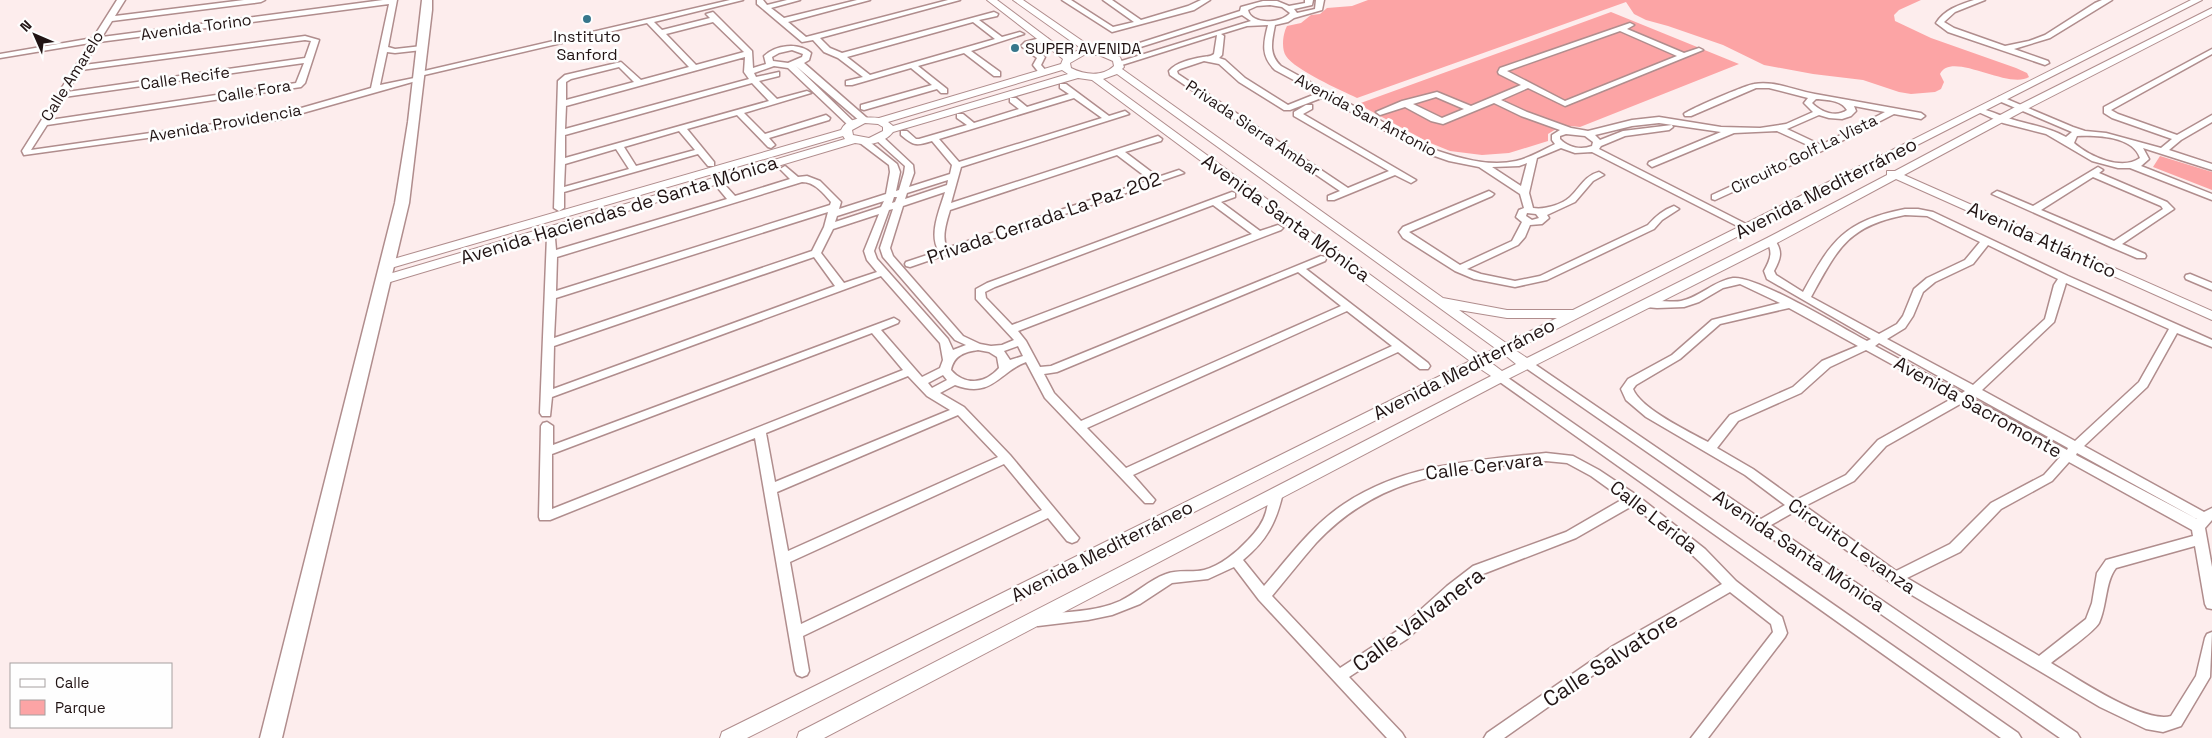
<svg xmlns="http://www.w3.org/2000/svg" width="2212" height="738" font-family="'Space Grotesk',sans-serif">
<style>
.green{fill:#fca4a5}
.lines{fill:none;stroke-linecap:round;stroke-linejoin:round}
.minor-casing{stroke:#b08d8d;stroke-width:3}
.tertiary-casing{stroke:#b08d8d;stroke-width:2}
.secondary-casing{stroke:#b08d8d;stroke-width:3}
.minor{fill:#fff;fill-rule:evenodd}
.tertiary{fill:#fff;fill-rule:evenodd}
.secondary{fill:#fff;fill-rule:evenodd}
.poi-dot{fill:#37768b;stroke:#fefefe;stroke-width:2}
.labels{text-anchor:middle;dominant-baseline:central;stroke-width:5;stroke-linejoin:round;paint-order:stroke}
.far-street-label{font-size:16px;fill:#211414;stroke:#fefefe}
.far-poi-label{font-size:16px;fill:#211414;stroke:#fefefe}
.street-label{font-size:19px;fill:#211414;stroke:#fefefe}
.near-street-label{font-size:22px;fill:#211414;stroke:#fefefe}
</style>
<rect width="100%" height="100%" fill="#fdeded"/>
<!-- green -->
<g class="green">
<path d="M1368,0H1921L1899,10L1894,15L1895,21L1931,38L2016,68L2027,73L2029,77C2008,90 1951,50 1940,74L1944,82L1941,89L1935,92L1911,94L1899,92L1863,80L1813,74L1764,65L1723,45L1668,26L1646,20L1634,14L1626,2L1357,98C1340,90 1295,70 1286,56C1281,49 1283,33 1287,26L1301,23L1311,15L1320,14L1327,8L1352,6Z"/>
<path d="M1611,12L1739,64L1580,127C1568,125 1558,127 1548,134V141L1509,153L1482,155L1450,151L1428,142L1358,104Z"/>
<polygon points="2160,156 2212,172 2212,190 2153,167"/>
</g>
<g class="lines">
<defs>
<g id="minor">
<path d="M117,0H125L115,16L244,0H265L261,2L112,21L102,37L383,0H397L388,47L395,49L422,46L426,48L422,50L395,53L387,52L380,85L419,77L423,79L278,120L24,155L22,151L90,43L0,58V54L93,38ZM389,4L371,88L277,115L31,150L47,125L301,87L305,83L319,40L305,36L84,65L99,42ZM305,40L311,41L305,58L67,92L81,70ZM304,63L296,83L50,120L64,97Z"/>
<path d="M730,0H743L654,22L662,30L710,18L706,14L713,12L752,51L753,68L766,64L764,56C776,45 798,42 811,53L809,60L804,63L867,118V122H861L796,66L856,124L855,126H849L788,68L774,66L754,73L756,77L779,72V76L759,81L777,99L807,91L811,93L744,113L765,134L826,115L830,118L829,120L769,138L775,145L771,148L768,147L737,115L687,129L714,162V166H708L698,154L564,192V208L559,211L554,208L558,81L565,75L621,62L641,80L689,67L647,23L420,76L416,74L420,72ZM713,22L744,52L696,65L666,34ZM792,50L803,54L802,57L788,63L773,61L772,57L779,53ZM745,57L744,72L749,79L565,129L566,106ZM619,67L634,82L566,100V82L571,79ZM752,83L769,101L565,158V135ZM679,131L695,150L636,166L624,147ZM616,149L629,169L564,187L565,164Z"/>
<path d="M757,0H763L767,5L787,0H800L771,8L784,18L857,0H870L788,22L806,37L948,0H960L820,38L830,48L842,53L994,12L998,14L997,16L979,20L1002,37L1020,32L1024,34L971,51L1000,72V76H994L964,53L918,66L947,89V93H941L937,89L864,110L861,109V105L932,85L911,68L852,85H846V81L863,77L838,58L824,52L813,40L802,42L757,4ZM973,22L995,39L870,75L847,57Z"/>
<polygon points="1062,0 1071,0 1113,27 1134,22 1103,0 1112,0 1141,20 1188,6 1201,0 1210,0 1194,10 1112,32"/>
<path d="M1305,0H1313L1312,5L1294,9L1297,13L1315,9L1316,0H1324L1322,10L1294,18L1288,22L1275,25C1272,41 1268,54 1281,66L1432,149C1458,158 1488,167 1516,161C1529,158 1543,150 1555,144L1552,140V135L1560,130L1521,116L1494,103L1443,124L1431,121L1405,107L1380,115L1376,112L1402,101L1437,92L1471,106L1521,85L1499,74L1498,72L1500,68L1630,23L1634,25L1627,29L1684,53L1699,48L1703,50L1565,106L1528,88L1501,100L1527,112L1571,128L1588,131L1632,120L1659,117L1721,127L1760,128L1786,124L1813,112L1804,103L1808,98L1769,88H1756L1691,116H1685L1684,114C1690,109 1746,85 1754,84C1774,80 1795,91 1815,94C1850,100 1886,107 1921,113L1925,116L1921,119L1894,114L1824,150L1715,200L1712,199V195L1814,148L1777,131L1734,133L1652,167L1648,164L1649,162L1721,132L1659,123L1632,126L1595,135L1600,140L1623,131L1672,125L1673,127L1669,130L1625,136L1601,146L1599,149L1750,226L1752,228L1750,230L1747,231L1592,152L1575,153L1561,148L1537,158L1529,193L1533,208C1544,210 1561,205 1570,197C1580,188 1584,176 1599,172L1604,175L1593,181L1575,202L1547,215L1549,218L1542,224L1530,225L1525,237L1518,245L1467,269L1481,274L1515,281L1540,276L1648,225C1655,217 1663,210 1674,206L1679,209L1662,220L1654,229L1547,280L1515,287L1474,279L1455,271L1403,238L1399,232L1403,227L1489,191L1494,194L1492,196L1409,232L1460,265L1512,241L1522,222L1516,217L1519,210L1524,208L1520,194L1479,167L1449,161L1426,153L1324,97L1290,110H1284L1239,82L1219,64L1204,61L1180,69L1177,71L1178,74L1348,188L1389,171L1294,116V112L1306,105H1312V109L1303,114L1416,180L1411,183L1395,175L1334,200H1328V196L1340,191L1170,75L1169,71C1176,62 1192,59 1203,57C1208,56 1210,57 1214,54L1217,35L1122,65L1115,63L1251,21L1242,15L1112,56L1105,54L1240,11L1241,7L1263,1H1277L1289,6L1305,3ZM1270,5L1282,7L1290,13C1281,24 1251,25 1248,10L1257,6ZM1268,25C1263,44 1261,56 1275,70L1318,93L1288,105L1245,78L1225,60L1219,58L1222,55L1224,36L1221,34L1247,26ZM1620,31L1677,56L1565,101L1507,71ZM1436,97L1464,109L1442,118L1413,104ZM1816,99C1828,100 1841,100 1847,110C1836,118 1821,112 1812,103ZM1854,106L1885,112L1821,145L1787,129L1819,115L1829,118L1842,119L1851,116L1856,111ZM1566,134L1585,136L1593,142L1592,146C1581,150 1569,148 1560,139V136ZM1527,163L1521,186L1492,167L1519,166ZM1527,213L1536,214L1539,218L1532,220L1526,216Z"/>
<path d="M1974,0H1985L1955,12L1944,22L1954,28L2005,46L2029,41L2045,35L2095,3L2102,0H2112L2050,38L2014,49L2048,61L2049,63L2045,65L1948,32L1936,23C1945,9 1959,5 1974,0Z"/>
<polygon points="1044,37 1048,39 1047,41 1030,46 1045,57 1041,65 1047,72 1043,74 1040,74 1033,65 1037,58 1021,46 1025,42"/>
<path d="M2212,49V54L2111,110L2118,114L2177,135L2212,115V122L2181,140L2169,150L2212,164V170L2143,148L2149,159L2141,166L2212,194V200L2130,168H2118L2092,161L2046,134L2003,123L1976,111L1977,109C1987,108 2000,116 2011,119C2030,125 2049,127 2066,137L2072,132L1999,101V97H2002L2073,127L2085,131L2106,133L2161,148L2172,139L2112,118L2104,113V107ZM2077,136C2096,135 2133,136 2140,158C2122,171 2090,157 2074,143Z"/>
<path d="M1060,84H1066L1109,116L1125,111L1129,114L961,167L951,203L1158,136L1162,139L1161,141L1125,152L1158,177L1179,170L1184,173L910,267L906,266L905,264L906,262L939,251C928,235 940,209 945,192L903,206L890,248L893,256L963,336L980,344L991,346L1002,345L1014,340L976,299V289L987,283L1232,192L1235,193V197L1221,202L1260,231L1278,225L1283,228L1281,230L1018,331L1026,341L1040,367L1051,366L1321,256L1325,257L1326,259L1325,261L1306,269L1428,363L1430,366L1428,369H1420L1398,352L1133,475L1155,500L1153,503H1145L1045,398L1026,362C999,372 992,399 955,385L940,393L964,407L1010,455L1079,538L1077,541L1072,543L1067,541L1048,518L803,636L809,671L807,675L802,677L797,675L795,671L755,438L550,520H540L539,517L541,426L543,423L547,422L553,426V445L894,318L899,321L898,323L881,330L922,377L940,368L943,360L940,343L881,276L552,397L550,416H542L540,413L547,236L550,235L555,238L556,250L727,199L717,187L719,185H725L735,196L790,179L780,169L785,166L798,177L807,176L820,181L841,202L839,209L886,194L890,172L889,165L860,143V139H866L897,164L900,172L896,191L899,190L904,173L905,166L876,140V136H882L913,165L914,173L909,187L950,174L952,165L932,141C916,146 914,146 901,135V131H907L916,139H919L967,125L957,118V114H963L974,123L1019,109L1010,102V98H1016L1027,107L1069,94L1060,88ZM1074,98L1102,118L959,162L939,139ZM1117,155L1150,180L947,248C941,237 947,221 950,210ZM948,180L947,185L905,199L907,193ZM802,182C815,182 823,193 831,202L830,205L556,291L557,257ZM894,197H897L895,202L892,203ZM884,201L881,207L835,222L837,216ZM1213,205L1252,234L1012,325L986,298L985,292L995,287ZM893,209L880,248L883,257L955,340L966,345L953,350L948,339L877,259L874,251L889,210ZM828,212L824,227L812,251L554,338L556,298ZM879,214L864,251L867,260L877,272L844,283L821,253L833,229ZM814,257L835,286L553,389L554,346ZM1298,272L1341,306L1081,421L1054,393L1044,374L1057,372ZM1347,311L1392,346L1126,468L1087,428ZM872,333L903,370L552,509V454ZM1018,346L1023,356L1010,360L1004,351ZM978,350L989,352L997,357L999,368C985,384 965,386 951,370C954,355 965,352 978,350ZM943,375L947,380L932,388L928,383ZM908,376L927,396L950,410L775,482L766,433ZM958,415L998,457L788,551L777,492ZM1004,464L1042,510L801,624L790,562Z"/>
<path d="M2098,167L2103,170L2099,173L2167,202L2174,209L2122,244L2145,254L2146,256L2145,258H2137L2111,247L1992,194L1997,191L2000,192L2033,206ZM2093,177L2161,206L2163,209L2114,241L2041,210Z"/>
<path d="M1905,209H1918L1933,212L2068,276L2212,340V347L2177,333L2147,387L2084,446L2204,512L2212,508V520L2205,528L2212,567V609L2207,608L2205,604L2195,546L2116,568C2105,582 2107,606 2099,623C2094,632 2061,655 2051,663C2077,678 2144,724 2171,716L2196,676L2205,638L2207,634L2212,632L2210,677L2181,726L2163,732L2146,729L2100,707L1890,582L1794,512L1771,525L2077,733L2080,738H2060L1520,364L1522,361H1530L1761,519L1785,505L1745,475L1646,417L1626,400L1621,389L1628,379L1672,355L1712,320L1780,303L1740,284L1723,288L1699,302L1684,307L1657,308L1646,307L1641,304C1647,298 1671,303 1681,301C1700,297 1714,281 1733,278C1756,275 1842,328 1867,341L1871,339L1767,279L1764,271C1770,260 1774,252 1766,241L1771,238L1774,239C1783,251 1781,258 1774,271L1776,275L1803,292C1831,241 1844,221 1905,209ZM1905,215L1927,216L1980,242L1965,260L1927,278L1914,289L1903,316L1897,324L1879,334L1811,297C1837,250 1847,226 1905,215ZM1988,245L2058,279L2054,285L2045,319L1973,385L1887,339L1905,328L1913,316L1923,292L1935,282L1973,264ZM2066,283L2169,329L2139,382L2075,441L1982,390L2054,322ZM1789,308L1858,346L1822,361L1793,387L1730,415L1708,442C1689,432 1640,408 1633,389L1636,385L1680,359L1720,324ZM1879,343L1965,391L1962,393L1875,346ZM1866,350L1953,398L1878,440L1846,475L1796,500L1753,469L1717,448L1738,421L1801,393L1830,367ZM1974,396L2068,448L2067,450L1971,398ZM1962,403L2060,457L2044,475L1991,503L1950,544L1896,571L1805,506L1854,481L1886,446ZM2077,453L2197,519L2076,455ZM2069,462L2192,530L2193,536L2106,560L2097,573L2092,603L2086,619L2039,656L1907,578L1960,552L2001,509L2052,481Z"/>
<polygon points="2190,274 2212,283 2212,290 2186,279 2185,277 2186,275"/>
<polygon points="1501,373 2018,733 2021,738 2001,738 1497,380 1495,377"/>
<path d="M1546,453L1573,456L1599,470L1638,496L1705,549L1736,581L1782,617L1787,633L1785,637L1708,738H1691L1773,632L1771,624L1730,592L1623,654L1504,738H1484L1487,733L1613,646L1722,584C1694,555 1665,529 1632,506L1576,538L1483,574L1457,594L1407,639L1349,677L1402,733L1405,738H1387L1259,600L1234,567L1208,579L1172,583L1140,604L1112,615L1088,620L1038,626L1033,624L1031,620L1033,616L1038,614C1065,612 1095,612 1120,601C1137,593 1149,580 1166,574C1179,569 1191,573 1204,570C1220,566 1237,552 1248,540C1256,532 1263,523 1266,512C1268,504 1269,496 1273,490H1281L1283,493C1276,523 1267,540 1243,560L1264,586C1289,557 1312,525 1344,504C1406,463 1474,461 1546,453ZM1546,461L1567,463L1591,476L1623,499L1566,532L1473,566L1447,586L1397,631L1340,668L1272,596C1287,578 1301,560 1316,543C1383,472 1456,471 1546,461Z"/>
</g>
<path id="tertiary" d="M987,0H997L1069,54L1082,49L1013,0H1023L1094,49L1103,50L1120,57L1124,67L1122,69L1443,298L1507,310H1573L2191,0H2202L1515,350L1527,358L1767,238L1887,175V171H1895L2019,105L2212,8V14L2027,109L1904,175L2212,311V320L1896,179L1775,244L1506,380L824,738H797L799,732L1491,376L1479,368L747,738H720L722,732L1470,361L1092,80L1078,78L893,132C884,143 869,146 855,143L387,283L383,284L377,280L379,277L845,139L843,136L391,268H383L381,265L383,262L841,130C847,117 867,117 879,118L1061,64L1063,59ZM1084,55H1099L1113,61L1114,66C1102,77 1085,75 1071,68L1070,63ZM1062,70L1068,74L893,126L888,122ZM1117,74L1495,348L1481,356L1103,79ZM865,123L878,124L883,127V131L869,138L853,135L852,130ZM1459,310L1507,318H1557L1506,343ZM1505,355L1516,364L1502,371L1490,362Z"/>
<polygon id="secondary" points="422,0 432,0 432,10 409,203 282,738 260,738 395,203 408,122"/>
</defs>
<!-- minor casing -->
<use href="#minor" class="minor-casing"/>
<!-- tertiary casing -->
<use href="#tertiary" class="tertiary-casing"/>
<!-- secondary casing -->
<use href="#secondary" class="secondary-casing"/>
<!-- minor -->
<use href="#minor" class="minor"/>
<!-- tertiary -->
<use href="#tertiary" class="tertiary"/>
<!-- secondary -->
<use href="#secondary" class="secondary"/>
</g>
<!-- markers -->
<g class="poi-dot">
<circle cx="587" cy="19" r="5"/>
<circle cx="1015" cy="48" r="5"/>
</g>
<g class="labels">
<!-- far-street labels -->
<g class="far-street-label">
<text transform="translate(196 27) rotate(-8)">Avenida Torino</text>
<text transform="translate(72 76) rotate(-58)">Calle Amarelo</text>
<text transform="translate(185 78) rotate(-8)">Calle Recife</text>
<text transform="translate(254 91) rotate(-9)">Calle Fora</text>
<text transform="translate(1366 115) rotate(28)">Avenida San Antonio</text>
<text transform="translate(225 123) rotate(-10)">Avenida Providencia</text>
<text transform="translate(1253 128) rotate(34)">Privada Sierra Ámbar</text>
<text transform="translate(1804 154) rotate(-26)">Circuito Golf La Vista</text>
</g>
<!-- far-poi labels -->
<g class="far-poi-label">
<text x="587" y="36">Instituto<tspan x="587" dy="18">Sanford</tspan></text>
<text x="1025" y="48" text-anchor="start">SUPER AVENIDA</text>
</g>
<!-- street labels -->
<g class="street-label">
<text transform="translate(1826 188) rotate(-27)">Avenida Mediterráneo</text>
<text transform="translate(619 210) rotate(-17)">Avenida Haciendas de Santa Mónica</text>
<text transform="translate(1044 218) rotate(-19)">Privada Cerrada La Paz 202</text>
<text transform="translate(1286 218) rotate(36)">Avenida Santa Mónica</text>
<text transform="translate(2042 240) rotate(24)">Avenida Atlántico</text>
<text transform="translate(1464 369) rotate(-27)">Avenida Mediterráneo</text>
<text transform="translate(1978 407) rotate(29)">Avenida Sacromonte</text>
<text transform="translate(1484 466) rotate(-7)">Calle Cervara</text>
<text transform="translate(1654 517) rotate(38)">Calle Lérida</text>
<text transform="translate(1852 546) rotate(35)">Circuito Levanza</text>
<text transform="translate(1102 551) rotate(-27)">Avenida Mediterráneo</text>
<text transform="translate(1799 551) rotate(34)">Avenida Santa Mónica</text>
</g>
<!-- near-street labels -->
<g class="near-street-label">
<text transform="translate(1418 619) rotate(-37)">Calle Valvanera</text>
<text transform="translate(1610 659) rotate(-33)">Calle Salvatore</text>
</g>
</g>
<!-- legend -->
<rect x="10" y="663" width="162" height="65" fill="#fefefe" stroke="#a6a0a0"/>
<rect x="20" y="679" width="25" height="8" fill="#ffffff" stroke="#a6a0a0"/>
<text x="55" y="688" font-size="15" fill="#211414">Calle</text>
<rect x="20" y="700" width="25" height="15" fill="#fca4a5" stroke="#a6a0a0"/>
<text x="55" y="713" font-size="15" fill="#211414">Parque</text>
<!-- north arrow -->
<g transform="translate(35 35) rotate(315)" stroke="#fefefe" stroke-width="4" paint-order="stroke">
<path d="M0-4L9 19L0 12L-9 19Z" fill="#211414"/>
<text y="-8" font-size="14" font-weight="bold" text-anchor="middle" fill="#211414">N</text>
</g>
</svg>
